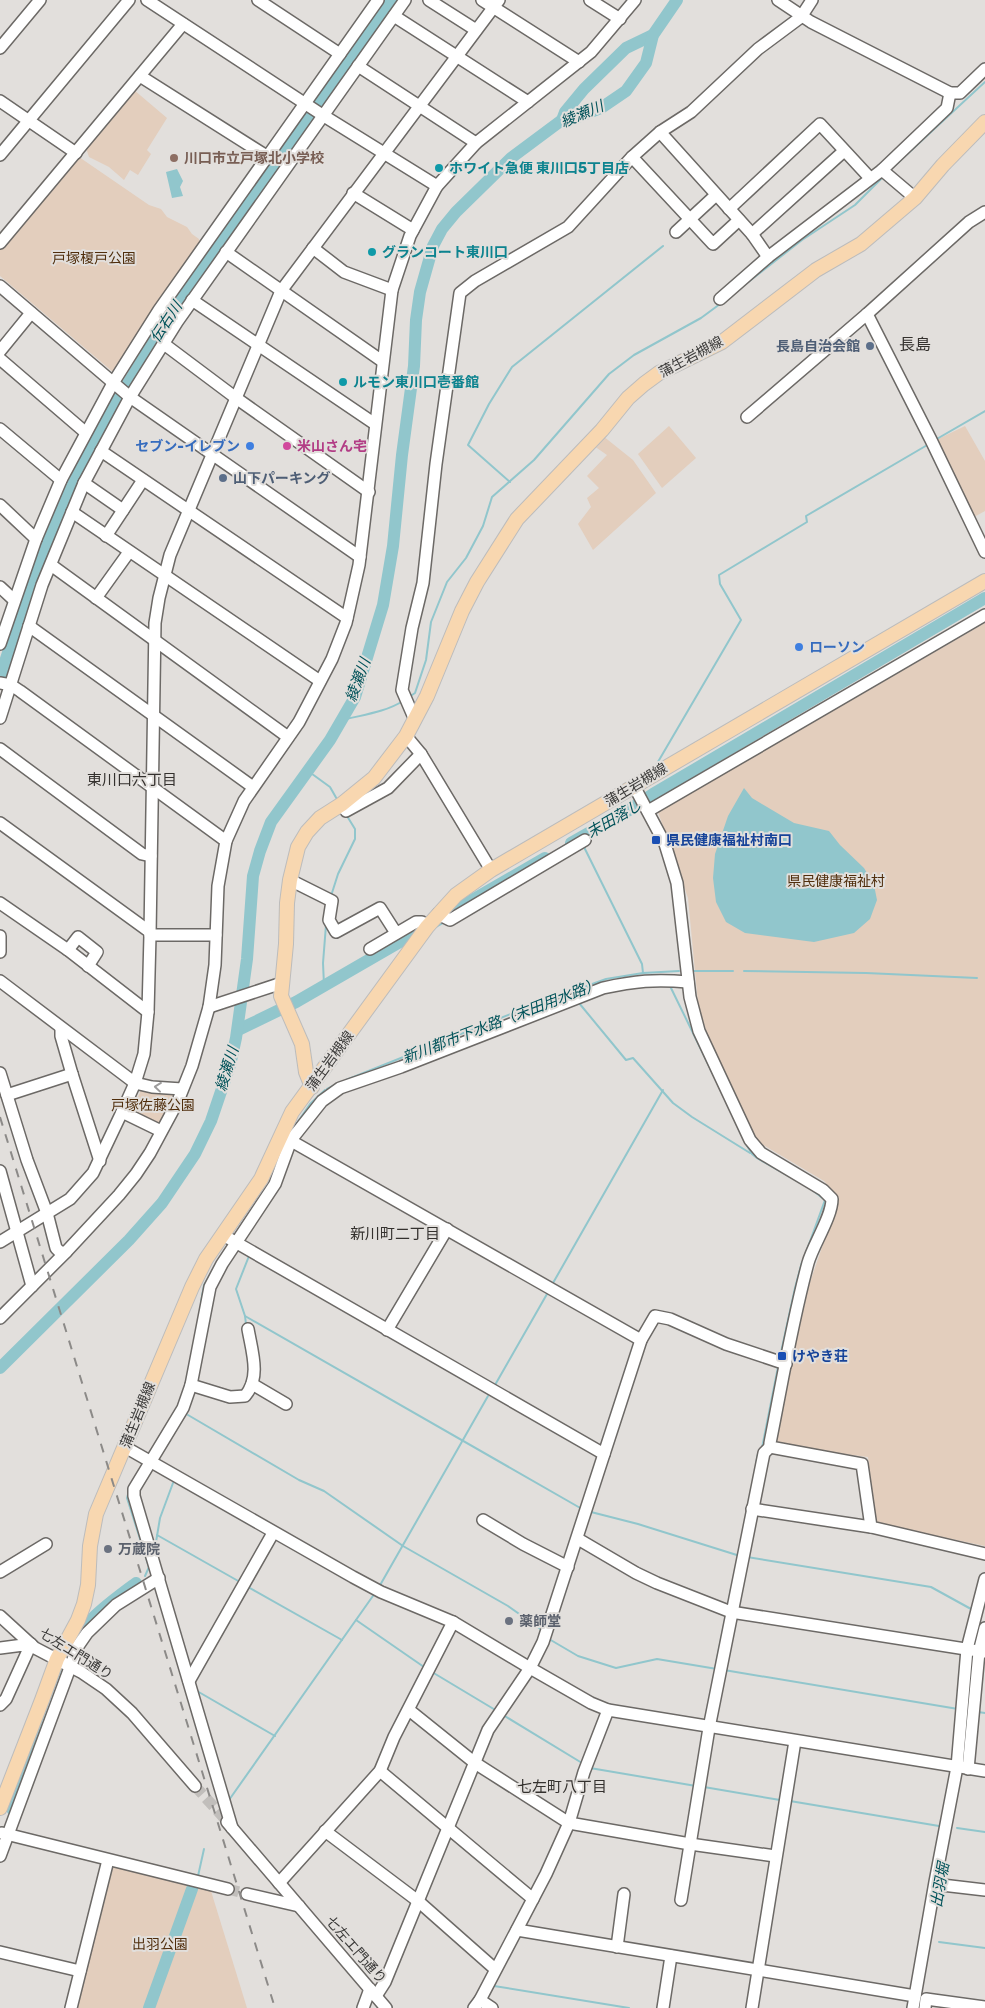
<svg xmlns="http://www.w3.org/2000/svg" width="985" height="2008" font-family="Rubik,'Noto Sans JP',sans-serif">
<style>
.green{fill:#e3cebd}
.water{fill:#91c6cc}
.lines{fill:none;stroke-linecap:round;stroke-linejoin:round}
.stream{stroke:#91c6cc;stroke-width:2}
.river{stroke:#91c6cc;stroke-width:12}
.minor-tunnel{stroke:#c1bebb;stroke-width:11;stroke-dasharray:11 5.5;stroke-linecap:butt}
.minor-casing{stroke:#6c6966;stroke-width:14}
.major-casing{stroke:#bcbcbc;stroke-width:16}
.minor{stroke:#fff;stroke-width:11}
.major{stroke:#f8d7b0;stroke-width:14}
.rail{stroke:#8c8a88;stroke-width:2;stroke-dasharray:9 9;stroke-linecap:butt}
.oneway{stroke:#9d9c9c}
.education-dot{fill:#8d6e63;stroke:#e2dfdc;stroke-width:2}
.culture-dot{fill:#0f9aa8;stroke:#e2dfdc;stroke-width:2}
.service-dot{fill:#5c6f8a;stroke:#e2dfdc;stroke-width:2}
.shop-dot{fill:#3f7fe0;stroke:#e2dfdc;stroke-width:2}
.hotel-dot{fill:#d1479c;stroke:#e2dfdc;stroke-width:2}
.transit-dot{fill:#1a4fb4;stroke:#e2dfdc;stroke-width:2}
.worship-dot{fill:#6b7280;stroke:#e2dfdc;stroke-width:2}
.labels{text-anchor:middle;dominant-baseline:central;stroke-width:4;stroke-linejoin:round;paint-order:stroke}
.education-label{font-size:14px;font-weight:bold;fill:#785e54;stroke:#e2dfdc;text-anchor:start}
.culture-label{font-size:14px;font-weight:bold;fill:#0d838f;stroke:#e2dfdc;text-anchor:start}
.park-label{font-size:14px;fill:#502e0c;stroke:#e2dfdc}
.service-label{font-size:14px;font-weight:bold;fill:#4e5e75;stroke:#e2dfdc;text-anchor:end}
.street-label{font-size:14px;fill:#3b3a39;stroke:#e2dfdc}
.shop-label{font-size:14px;font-weight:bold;fill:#366cbe;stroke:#e2dfdc;text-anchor:end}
.hotel-label{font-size:14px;font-weight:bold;fill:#b23c85;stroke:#e2dfdc;text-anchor:start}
.transit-label{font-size:14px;font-weight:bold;fill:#164399;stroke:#e2dfdc;text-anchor:start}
.worship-label{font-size:14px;font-weight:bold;fill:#5b616d;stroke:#e2dfdc;text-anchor:start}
.water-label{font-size:15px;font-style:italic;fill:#005259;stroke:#e2dfdc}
.neighbourhood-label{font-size:15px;fill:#34312e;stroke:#e2dfdc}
.quarter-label{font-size:16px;fill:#34312e;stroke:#e2dfdc}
</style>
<rect width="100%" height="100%" fill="#e2dfdc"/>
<!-- green -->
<g class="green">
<polygon points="134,90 167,118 147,150 151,154 138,175 130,170 124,180 109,167 89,157 86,148"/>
<polygon points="79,157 149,205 161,209 167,217 187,227 192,234 199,239 201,246 113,372 0,276 0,248 73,160"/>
<polygon points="669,426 696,458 662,488 638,454"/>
<polygon points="965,426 985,461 985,511 974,517 936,440"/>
<polygon points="603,436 633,460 656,493 593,550 578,524 591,507 587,498 599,488 587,476 607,455 594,446"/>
<polygon points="985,623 985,1546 875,1523 868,1457 781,1446 775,1438 808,1288 839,1198 824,1181 758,1142 707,1034 698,1003 688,898 658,812"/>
<polygon points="142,1088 173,1091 177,1097 162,1127 130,1114"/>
<polygon points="113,1867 211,1891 247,2008 77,2008"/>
</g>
<!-- water -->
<g class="water">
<polygon points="177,169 183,181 180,187 183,196 172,198 166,172"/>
<polygon points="744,788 752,798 794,823 829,831 840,845 864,868 874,885 877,900 870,919 854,933 814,942 745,933 726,922 716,902 713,878 715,854 728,816"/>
</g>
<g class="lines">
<!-- stream -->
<g class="stream">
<polyline points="890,170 985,82"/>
<polyline points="743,286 802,240 855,205 883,177"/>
<polyline points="935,440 985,411"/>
<polyline points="510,482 468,445 489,404 512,367 663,246"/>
<polyline points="409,697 415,693 426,660 431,622 447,582 466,558 483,526 492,497 534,460 609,374 634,355 701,318 720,304"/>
<path d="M339,721C360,715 384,713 403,701"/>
<polyline points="655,767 741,620 720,584 719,575 807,522 806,516 929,444"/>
<polyline points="308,771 330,787 338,801"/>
<polyline points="629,810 636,800"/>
<polyline points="583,845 642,964 643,973"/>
<polyline points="331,896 338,874 355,839 355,829 347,816"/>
<polyline points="694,971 733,971"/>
<polyline points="744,971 866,973 977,978"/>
<polyline points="324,985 323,963 326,925"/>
<polyline points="670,986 714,1076"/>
<polyline points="579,1003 626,1060 633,1058 673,1103 692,1117 750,1153"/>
<polyline points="346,1080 513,1013 606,979 643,973 679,971"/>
<polyline points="327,1089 337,1084"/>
<polyline points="295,1126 310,1104 325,1090"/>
<polyline points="746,1144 752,1154 757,1158 811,1189 825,1200 804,1258"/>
<polyline points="553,1283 663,1090"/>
<polyline points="201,1302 204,1285 223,1253"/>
<polyline points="245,1316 582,1509"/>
<polyline points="246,1324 245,1316 236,1289 249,1256"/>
<polyline points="780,1357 795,1288 802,1262"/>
<polyline points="495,1385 547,1294"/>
<polyline points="188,1415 299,1480 324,1491 403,1546 508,1606 542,1630"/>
<polyline points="762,1448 778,1367"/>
<polyline points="756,1464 758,1454"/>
<polyline points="130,1487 127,1498 149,1567 145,1576"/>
<polyline points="591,1512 638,1524 740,1556"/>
<polyline points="157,1535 240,1582"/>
<polyline points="155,1548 160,1518 173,1483"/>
<polyline points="747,1557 931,1587 971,1609"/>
<polyline points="248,1587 342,1640"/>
<polyline points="379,1587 488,1396"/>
<polyline points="728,1606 731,1589"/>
<polyline points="356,1620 424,1667"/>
<polyline points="549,1639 578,1656 616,1668 657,1659 717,1669"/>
<polyline points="715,1669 726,1615"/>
<polyline points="724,1670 958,1709"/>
<polyline points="432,1672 497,1711"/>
<polyline points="197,1691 275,1736"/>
<polyline points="978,1712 985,1713"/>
<polyline points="503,1715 582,1763"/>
<polyline points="590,1768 696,1786"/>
<polyline points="704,1787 780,1800"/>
<polyline points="229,1800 375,1593"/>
<polyline points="790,1801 939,1826"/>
<polyline points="957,1828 985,1832"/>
<polyline points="198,1876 204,1849"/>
<polyline points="939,1942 985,1948"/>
<polyline points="494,1986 629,2008"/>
</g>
<!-- river -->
<g class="river">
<polyline points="562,120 565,112 584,89 626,48 653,35"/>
<polyline points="0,677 34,574 69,493 101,428 170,315 391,0"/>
<polyline points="571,843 629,810 653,794 985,598"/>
<polyline points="238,1030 296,1002 545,858"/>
<polyline points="0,1368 129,1240 162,1203 195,1154 211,1121 230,1065 236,1038 247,959 253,876 260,851 271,822 330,740 355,697 383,605 393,546 402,455 414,366 416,320 420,292 433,246 442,229 456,212 511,158 562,120 573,119 601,108 626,91 646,63 653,35 677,0"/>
<path d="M66,1657C79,1624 109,1603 136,1583"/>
<polyline points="12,1809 62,1667"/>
<polyline points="149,2008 192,1889"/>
</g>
<!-- minor-tunnel -->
<g class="minor-tunnel">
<polyline points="195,1786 225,1819"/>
<polyline points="228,1889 247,1894"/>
</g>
<defs>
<g id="minor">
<polyline points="147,0 324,116 437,186"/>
<polyline points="258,0 340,54"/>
<polyline points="429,0 476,30"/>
<polyline points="482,0 579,62"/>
<polyline points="590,0 620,19"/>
<polyline points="778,0 811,22 950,93 960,93 985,69"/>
<polyline points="394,16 528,102"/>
<polyline points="0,48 40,0"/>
<polyline points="358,66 476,143"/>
<polyline points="140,76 268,157"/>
<polyline points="0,101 76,153"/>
<polyline points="660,132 752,234 768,257"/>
<polyline points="0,155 129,0"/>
<polyline points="632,157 713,244 739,220"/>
<polyline points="882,170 947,108 950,93"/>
<polyline points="353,193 413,230"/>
<polyline points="729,209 820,124 870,178"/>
<polyline points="676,232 716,195"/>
<polyline points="752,234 844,151"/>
<polyline points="0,243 183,24"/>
<polyline points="313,248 344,272 392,290"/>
<polyline points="226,252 382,361"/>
<polyline points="0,286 130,397 360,557"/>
<polyline points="720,299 768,257 882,170 915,198"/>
<polyline points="192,300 375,424"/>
<polyline points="867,314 931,440 985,552"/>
<polyline points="164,344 236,398 369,492"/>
<polyline points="0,351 31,313"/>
<polyline points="0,359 85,432"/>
<polyline points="747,417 867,314 969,222 985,212"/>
<polyline points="0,429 61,480"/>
<polyline points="101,451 347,618"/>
<polyline points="84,483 123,510"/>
<polyline points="0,505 36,539"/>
<polyline points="72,512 320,681"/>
<polyline points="106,536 143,480"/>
<polyline points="51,565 288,737"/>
<polyline points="0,587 14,600"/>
<polyline points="96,598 129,552"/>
<polyline points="29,626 253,787"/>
<polyline points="0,644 36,539 61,480 113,383 159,310 378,0"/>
<polyline points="0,683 11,685 20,691 226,841"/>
<polyline points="0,718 42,585 84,483 130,397 177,322 405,0"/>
<polyline points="415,720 402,690 412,628 423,583 436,464 460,293 475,281 568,227 632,157 660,132 691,112 758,49 801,17 812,0"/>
<polyline points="406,736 421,754 491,870"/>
<polyline points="0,749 142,854 151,856"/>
<path d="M634,786L665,844L677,883L690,997L699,1031L750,1140L761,1153L823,1190L832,1199C832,1217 813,1245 808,1263C792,1322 782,1383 770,1443V1447L862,1464L871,1527L985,1554"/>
<polyline points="342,804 346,811 388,788 421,754"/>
<polyline points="648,811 985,615"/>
<polyline points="0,823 150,932"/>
<polyline points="290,880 332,901 329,920 336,932 380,908 396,933"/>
<polyline points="0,903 68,950 148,1012"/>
<polyline points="438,914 450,920 585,840"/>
<polyline points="150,935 216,935"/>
<polyline points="0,936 0,952"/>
<polyline points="370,949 416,922 422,922 427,927"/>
<polyline points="68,950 78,937 97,952 88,966"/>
<polyline points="0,981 135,1083 152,1087 182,1089"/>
<polyline points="209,1007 282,983"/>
<polyline points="61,1028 61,1036 72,1074 100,1161"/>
<polyline points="0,1073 27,1160 47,1213 56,1248 60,1252 66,1252 119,1195 136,1174 150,1153 178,1101 192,1066 209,1007 215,965 218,886 226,841 244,801 299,722 332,659 346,623 359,565 392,290 410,236 437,186 476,143 591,52 635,0"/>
<polyline points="7,1095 72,1074"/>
<polyline points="122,1112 161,1131"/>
<polyline points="286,1138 641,1340"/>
<polyline points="0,1171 32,1286"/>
<polyline points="223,1235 604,1454"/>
<polyline points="0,1242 70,1199 93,1173 122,1112 135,1083 144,1054 148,1012 150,935 155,623 159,598 170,555 281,291 499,0"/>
<polyline points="0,1318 66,1252"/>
<polyline points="387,1330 447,1229"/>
<polyline points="252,1384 286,1404"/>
<path d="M191,1385L230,1397L245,1396C261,1377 252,1352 248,1329"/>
<polyline points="125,1447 353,1577 381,1592 453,1622 530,1668 591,1703 608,1710 985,1771"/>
<polyline points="752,1509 871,1527"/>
<polyline points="483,1520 523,1544 568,1567"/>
<polyline points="578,1539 636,1573 657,1583 731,1612 985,1652"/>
<polyline points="0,1572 46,1544"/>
<polyline points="0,1616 35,1648 81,1672 106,1689 132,1713 195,1786"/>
<polyline points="0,1648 31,1644 6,1699 0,1705"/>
<polyline points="189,1681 273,1533"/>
<polyline points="409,1710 475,1763 569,1823 690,1844 775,1856"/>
<polyline points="968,1769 979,1652 985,1628"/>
<polyline points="380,1771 533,1899"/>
<polyline points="227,1822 386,2008"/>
<path d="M232,1828L134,1496V1489L183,1408L191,1385L210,1287L222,1264L275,1184L291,1140L322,1101L340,1088L401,1067L603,988C635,981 655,979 688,982"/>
<polyline points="325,1831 418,1901 495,1969"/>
<polyline points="2,1833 228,1889"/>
<polyline points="0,1856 78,1646 87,1633 116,1605 159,1578"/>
<polyline points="279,1883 380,1771 394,1737 453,1622"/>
<polyline points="942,1885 985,1890"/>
<polyline points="247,1894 299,1906"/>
<polyline points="681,1900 709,1728 764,1453 770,1447"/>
<polyline points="517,1930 915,1996"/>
<polyline points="617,1947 624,1894"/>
<polyline points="0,1952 80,1971"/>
<polyline points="376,1996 385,1982 488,1730 530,1668 543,1642 641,1340 655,1316 670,1319 726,1344 786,1364"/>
<polyline points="480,2000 492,2008"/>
<polyline points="71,2008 108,1860"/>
<polyline points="363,2008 370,1989"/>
<polyline points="474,2008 480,2000 546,1874 569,1823 584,1772 608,1710"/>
<polyline points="663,2008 671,1956"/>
<polyline points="752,2008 795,1741"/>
<polyline points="913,2008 935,1882 957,1767 967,1649 985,1579"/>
<polyline points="925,2008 926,1999 985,2007"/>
</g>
<g id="major">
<polyline points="312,1087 306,1072 302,1044 281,996 286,944 287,903 290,880 298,847 307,832 320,818 342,804 374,778 406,736 427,696 462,611 477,582 517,519 602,430 628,398 644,384 659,373 722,342 816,270 861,244 915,198 943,165 985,122"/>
<polyline points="0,1808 42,1700 57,1659 78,1620 84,1604 88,1585 90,1546 96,1514 192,1287 206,1259 261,1179 292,1112 427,927 456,895 491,870 985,581"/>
</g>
</defs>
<!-- minor casing -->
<use href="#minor" class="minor-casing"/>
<!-- major casing -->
<use href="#major" class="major-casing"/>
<!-- minor -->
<use href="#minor" class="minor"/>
<!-- major -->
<use href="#major" class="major"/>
<!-- rail -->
<polyline class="rail" points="0,1117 275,2008"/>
</g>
<!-- one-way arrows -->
<defs><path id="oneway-chevron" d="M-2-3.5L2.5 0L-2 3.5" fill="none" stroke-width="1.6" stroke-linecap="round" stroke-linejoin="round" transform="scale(1.25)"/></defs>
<use class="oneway" href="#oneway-chevron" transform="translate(158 1087) rotate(-174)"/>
<!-- markers -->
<circle class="education-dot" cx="174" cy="158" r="5"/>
<g class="culture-dot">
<circle cx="439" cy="168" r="5"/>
<circle cx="372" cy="252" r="5"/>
<circle cx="343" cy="382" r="5"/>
</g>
<g class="service-dot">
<circle cx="870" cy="346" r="5"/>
<circle cx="223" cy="478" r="5"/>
</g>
<g class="shop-dot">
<circle cx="250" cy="446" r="5"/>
<circle cx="799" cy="647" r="5"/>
</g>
<circle class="hotel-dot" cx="287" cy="446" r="5"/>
<g class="transit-dot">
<rect x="651" y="835" width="10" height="10" rx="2.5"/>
<rect x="777" y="1351" width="10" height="10" rx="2.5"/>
</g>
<g class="worship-dot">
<circle cx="108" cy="1549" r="5"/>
<circle cx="509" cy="1621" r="5"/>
</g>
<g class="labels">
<!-- education labels -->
<g class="education-label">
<text x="184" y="158">川口市立戸塚北小学校</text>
</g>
<!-- culture labels -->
<g class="culture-label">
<text x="449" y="168">ホワイト急便 東川口5丁目店</text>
<text x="382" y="252">グランコート東川口</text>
<text x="353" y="382">ルモン東川口壱番館</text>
</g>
<!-- park labels -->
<g class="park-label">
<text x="94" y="258">戸塚榎戸公園</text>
<text x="836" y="881">県民健康福祉村</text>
<text x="153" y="1105">戸塚佐藤公園</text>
<text x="160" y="1944">出羽公園</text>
</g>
<!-- service labels -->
<g class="service-label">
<text x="860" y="346">長島自治会館</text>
<text x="233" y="478" text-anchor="start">山下パーキング</text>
</g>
<!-- street labels -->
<g class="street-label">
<text transform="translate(691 357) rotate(-28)">蒲生岩槻線</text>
<text transform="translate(636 785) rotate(-31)">蒲生岩槻線</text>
<text transform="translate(330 1061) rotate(-54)">蒲生岩槻線</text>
<text transform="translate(138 1415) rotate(-68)">蒲生岩槻線</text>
<text transform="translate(76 1654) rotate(32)">七左エ門通り</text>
<text transform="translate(356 1950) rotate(49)">七左エ門通り</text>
</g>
<!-- shop labels -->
<g class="shop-label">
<text x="240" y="446">セブン-イレブン</text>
<text x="809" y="647" text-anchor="start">ローソン</text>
</g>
<!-- hotel labels -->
<g class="hotel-label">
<text x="297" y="446">米山さん宅</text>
</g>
<!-- transit labels -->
<g class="transit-label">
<text x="666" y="840">県民健康福祉村南口</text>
<text x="792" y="1356">けやき荘</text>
</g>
<!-- worship labels -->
<g class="worship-label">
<text x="118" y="1549">万蔵院</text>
<text x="519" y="1621">薬師堂</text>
</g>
<!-- water labels -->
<g class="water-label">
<text transform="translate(582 114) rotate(-23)">綾瀬川</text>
<text transform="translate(166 322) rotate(-57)">伝右川</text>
<text transform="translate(358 680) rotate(-70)">綾瀬川</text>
<text transform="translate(614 819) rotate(-30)">末田落し</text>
<text transform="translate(501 1021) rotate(-21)">新川都市下水路（末田用水路）</text>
<text transform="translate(227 1069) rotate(-73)">綾瀬川</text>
<text transform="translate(940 1885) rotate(-80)">出羽堀</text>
</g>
<!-- neighbourhood labels -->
<g class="neighbourhood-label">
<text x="132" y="780">東川口六丁目</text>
<text x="395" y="1234">新川町二丁目</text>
<text x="562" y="1787">七左町八丁目</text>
</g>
<!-- quarter labels -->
<g class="quarter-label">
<text x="915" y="344">長島</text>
</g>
</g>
</svg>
